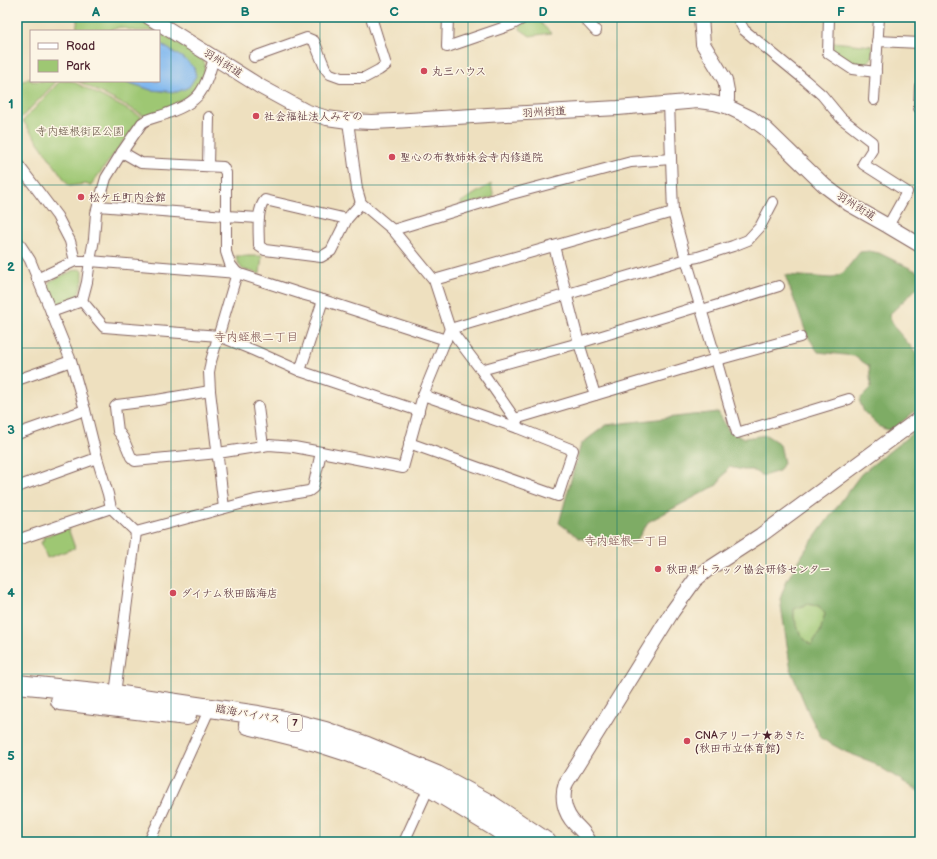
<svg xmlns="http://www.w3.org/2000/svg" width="937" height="859" font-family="'Balsamiq Sans','Klee One',sans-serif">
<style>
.green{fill:#9ec773;stroke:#74734f}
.forest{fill:#7eac65;stroke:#646648;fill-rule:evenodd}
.water{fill:#7fb7ef;stroke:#646b8d}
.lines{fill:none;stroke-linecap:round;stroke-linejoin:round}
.street-casing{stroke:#83635f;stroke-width:12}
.secondary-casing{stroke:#83635f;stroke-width:16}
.highway-casing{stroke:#83635f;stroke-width:20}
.street{stroke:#fff;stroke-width:10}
.secondary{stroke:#fff;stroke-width:14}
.highway{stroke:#fff;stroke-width:18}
.grid{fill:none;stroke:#0f766e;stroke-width:1;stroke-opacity:0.55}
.poi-dot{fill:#d1495b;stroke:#fcf5e5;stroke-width:1.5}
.labels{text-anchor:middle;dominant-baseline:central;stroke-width:3;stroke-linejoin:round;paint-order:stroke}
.shield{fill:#fcf5e5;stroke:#7f5f63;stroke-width:1}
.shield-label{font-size:10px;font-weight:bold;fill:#4a1f2b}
.street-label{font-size:11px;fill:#4a1f2b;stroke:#fcf5e5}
.poi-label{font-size:11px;fill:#4a1f2b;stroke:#fcf5e5;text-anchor:start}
.park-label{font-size:11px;fill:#635141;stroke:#fcf5e5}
.neighbourhood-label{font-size:12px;fill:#7d514f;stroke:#fcf5e5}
.neatline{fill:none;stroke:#0f766e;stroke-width:1.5}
.grid-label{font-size:13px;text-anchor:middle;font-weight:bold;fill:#0f766e}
</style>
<rect width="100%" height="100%" fill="#fcf5e5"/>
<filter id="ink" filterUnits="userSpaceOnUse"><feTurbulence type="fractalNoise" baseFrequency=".025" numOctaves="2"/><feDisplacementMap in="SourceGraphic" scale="8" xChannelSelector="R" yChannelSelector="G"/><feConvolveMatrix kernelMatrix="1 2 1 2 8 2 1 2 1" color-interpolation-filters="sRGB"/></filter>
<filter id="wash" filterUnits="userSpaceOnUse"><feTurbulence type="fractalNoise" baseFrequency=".012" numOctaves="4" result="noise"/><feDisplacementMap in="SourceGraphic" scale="16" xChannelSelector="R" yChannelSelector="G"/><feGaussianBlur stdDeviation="0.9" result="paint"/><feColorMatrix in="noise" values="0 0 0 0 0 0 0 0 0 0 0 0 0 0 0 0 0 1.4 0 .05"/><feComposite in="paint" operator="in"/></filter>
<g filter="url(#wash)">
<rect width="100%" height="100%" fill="#eee0bf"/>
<!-- green -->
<g class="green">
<polygon points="78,17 135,17 158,31 135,31 120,27 109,31 76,31"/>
<polygon points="531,17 535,17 551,33 530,36 520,29 521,25"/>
<polygon points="159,32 202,58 205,64 204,73 197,88 185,98 166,109 145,116 78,81 124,81 151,90 177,92 173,52 159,43"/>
<polygon points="833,42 873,46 872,58 865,65 857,65 845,62 833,51"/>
<polygon points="31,78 31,81 57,81 22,117 18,117 17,116 17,83 26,80"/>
<polygon points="60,81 72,81 142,117 90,186 86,184 69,186 23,121"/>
<polygon points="491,184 494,197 462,206 461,202"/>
<polygon points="236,256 262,256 260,274 242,269 237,261"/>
<polygon points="77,269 83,270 83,281 77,297 60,304 53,300 47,287 50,281"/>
<polygon points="68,528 75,548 47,558 41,542 44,540 43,537"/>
<polygon points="807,604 819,606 825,614 820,632 811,645 801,636 794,618 794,609"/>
</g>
<!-- forest -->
<g class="forest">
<polygon points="869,251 879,253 920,273 920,285 889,315 895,328 920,357 920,407 891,431 880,427 864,412 859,400 871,388 869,366 854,356 818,352 807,335 785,275 832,278 843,273 860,252"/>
<polygon points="718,412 729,431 745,438 766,435 780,444 784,463 779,471 763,476 752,470 743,470 729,467 717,485 648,522 635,543 599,544 579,538 559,523 581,444 606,425"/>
<path d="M920,427V792L872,762L846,752L822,739L809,714L791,671L780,599L787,580L806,549L861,474ZM808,604L819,606L825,614L820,632L811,645L801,636L794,618V609Z"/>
</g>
<!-- water -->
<polygon class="water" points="159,43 186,60 194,68 196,76 189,87 177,92 151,90 124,81 159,81"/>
</g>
<g filter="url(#ink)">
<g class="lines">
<defs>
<g id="street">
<polyline points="448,17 447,47 511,25 522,19 524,17"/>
<polyline points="583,17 596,31"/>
<polyline points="738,17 738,19 744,30 805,80 822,95 841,118 872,142 872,150 863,164 907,192 888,226"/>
<polyline points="829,17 828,53 852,69 876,72"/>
<polyline points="877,41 920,43"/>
<polyline points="254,57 307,38 314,41 325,68 330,74 341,78 364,78 379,70 386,65 371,17"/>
<polyline points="874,100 879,17"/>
<polyline points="669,103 671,159 673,212 686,259 716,359 737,433 849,399"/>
<polyline points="919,108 920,86"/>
<polyline points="348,121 357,189 361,203 393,230 434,280 450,329 481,370 515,419 518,428"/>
<polyline points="17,163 57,216 70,241 75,261 37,279"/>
<polyline points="208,166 209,117"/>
<polyline points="98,206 226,216 226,173 223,167 141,163 122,152"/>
<path d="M347,219L331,251L321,257L265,250L259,246C259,233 256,210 265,200L347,219L361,203"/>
<polyline points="393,230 508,195 631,162 671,159"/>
<polyline points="17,240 30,260 71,361 85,410 97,458 108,494 111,508 136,532"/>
<polyline points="554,246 579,343 595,395"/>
<polyline points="75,261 90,261 237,273 305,295 323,300 446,340"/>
<polyline points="237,273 230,264 226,252 226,216 259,218"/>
<polyline points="434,280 673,212"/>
<polyline points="82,301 104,327 219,336 255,351 300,371 419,411"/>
<path d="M82,301L87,282L90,261L94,239L96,213L106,178L122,152L142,123C149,118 158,117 166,114C178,109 192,104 200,93C207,84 211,68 214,58"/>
<polyline points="702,310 779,286"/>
<polyline points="51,312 82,301"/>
<polyline points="450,329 686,259 698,257 733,246 748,240 760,227 773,202"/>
<polyline points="717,360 800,337"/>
<polyline points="481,370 579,343 700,306"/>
<polyline points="300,371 323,300"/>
<polyline points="17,380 71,361"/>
<polyline points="210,391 157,400 117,405 115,407 118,431 123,438 131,457 135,461 218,453 269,445 294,447 321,452"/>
<polyline points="258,407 263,446"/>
<polyline points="515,419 716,359"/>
<polyline points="17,434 85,410"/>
<polyline points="409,443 558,496 573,450 518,428 423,395"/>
<polyline points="17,487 97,458"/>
<polyline points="224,508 210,391 209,372 211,361 237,273"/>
<polyline points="136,532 255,500 309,491 313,488 321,452 403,468 423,395 450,329"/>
<polyline points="17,540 111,508"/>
<polyline points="115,694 136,532"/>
<polyline points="149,842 210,708"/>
<polyline points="404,842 429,787"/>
</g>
<g id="secondary">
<polyline points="149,17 261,87 305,111 327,118 348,121 372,122 394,121 488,115 618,108 698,101 714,103 726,106 751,118 766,129 825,186 849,204 888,226 920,245"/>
<polyline points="701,17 703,44 725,80 727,91 727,99 726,106"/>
<path d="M589,842C586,834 581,830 575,824C564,813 561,797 566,783L672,612L695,580L707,570L761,535L920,418"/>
</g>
<g id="highway">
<polyline points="17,684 47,687 115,694 258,715 279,719 325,731 367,746 437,775 490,804 547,842"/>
<polyline points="60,701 187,716"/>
<polyline points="248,725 316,742 350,753 387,768 429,787 493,826 517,842"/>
</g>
</defs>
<!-- street casing -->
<use href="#street" class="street-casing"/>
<!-- secondary casing -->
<use href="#secondary" class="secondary-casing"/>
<!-- highway casing -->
<use href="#highway" class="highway-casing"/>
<!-- street -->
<use href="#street" class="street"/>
<!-- secondary -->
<use href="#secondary" class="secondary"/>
<!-- highway -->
<use href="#highway" class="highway"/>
</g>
</g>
<!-- grid -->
<path class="grid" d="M171,17V842M320,17V842M468,17V842M617,17V842M766,17V842M17,185H920M17,348H920M17,511H920M17,674H920"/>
<!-- markers -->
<g class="poi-dot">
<circle cx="424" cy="71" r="4"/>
<circle cx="256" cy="116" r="4"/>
<circle cx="392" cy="157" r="4"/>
<circle cx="81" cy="197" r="4"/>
<circle cx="658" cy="569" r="4"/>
<circle cx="173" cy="593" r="4"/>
<circle cx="687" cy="741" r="4"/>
</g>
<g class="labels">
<!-- shield labels -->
<rect class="shield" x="288" y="715" width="14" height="16" rx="3"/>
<g class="shield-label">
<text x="295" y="723">7</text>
</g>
<!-- street labels -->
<g class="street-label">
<text transform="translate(223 63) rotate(32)">羽州街道</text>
<text transform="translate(544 112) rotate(-3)">羽州街道</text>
<text transform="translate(856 206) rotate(32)">羽州街道</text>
<text transform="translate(248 714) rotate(10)">臨海バイパス</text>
</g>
<!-- poi labels -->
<g class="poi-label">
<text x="432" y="71">丸三ハウス</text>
<text x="264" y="116">社会福祉法人みその</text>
<text x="400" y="157">聖心の布教姉妹会寺内修道院</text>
<text x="89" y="197">松ケ丘町内会館</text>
<text x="666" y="569">秋田県トラック協会研修センター</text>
<text x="181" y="593">ダイナム秋田臨海店</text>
<text x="695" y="735">CNAアリーナ★あきた<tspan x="695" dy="13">(秋田市立体育館)</tspan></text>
</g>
<!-- park labels -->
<g class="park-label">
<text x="80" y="131">寺内蛭根街区公園</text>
</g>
<!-- neighbourhood labels -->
<g class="neighbourhood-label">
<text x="256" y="337">寺内蛭根二丁目</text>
<text x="626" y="541">寺内蛭根一丁目</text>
</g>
</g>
<!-- margin -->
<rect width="937" height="859" fill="none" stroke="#fcf5e5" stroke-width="44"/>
<!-- legend -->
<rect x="30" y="30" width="130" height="52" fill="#fcf5e5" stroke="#b59f9b"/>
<rect x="38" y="43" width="20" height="6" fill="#ffffff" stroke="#b59f9b"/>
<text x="66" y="50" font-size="12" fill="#4a1f2b">Road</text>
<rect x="38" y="60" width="20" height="12" fill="#9ec773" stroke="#b59f9b"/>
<text x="66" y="70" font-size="12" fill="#4a1f2b">Park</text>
<rect x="22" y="22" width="893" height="815" class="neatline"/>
<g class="grid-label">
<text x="96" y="16">A</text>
<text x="245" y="16">B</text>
<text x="394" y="16">C</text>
<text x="543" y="16">D</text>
<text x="692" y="16">E</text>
<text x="841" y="16">F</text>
<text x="11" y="108">1</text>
<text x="11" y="271">2</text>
<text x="11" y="434">3</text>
<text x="11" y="597">4</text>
<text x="11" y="760">5</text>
</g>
</svg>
